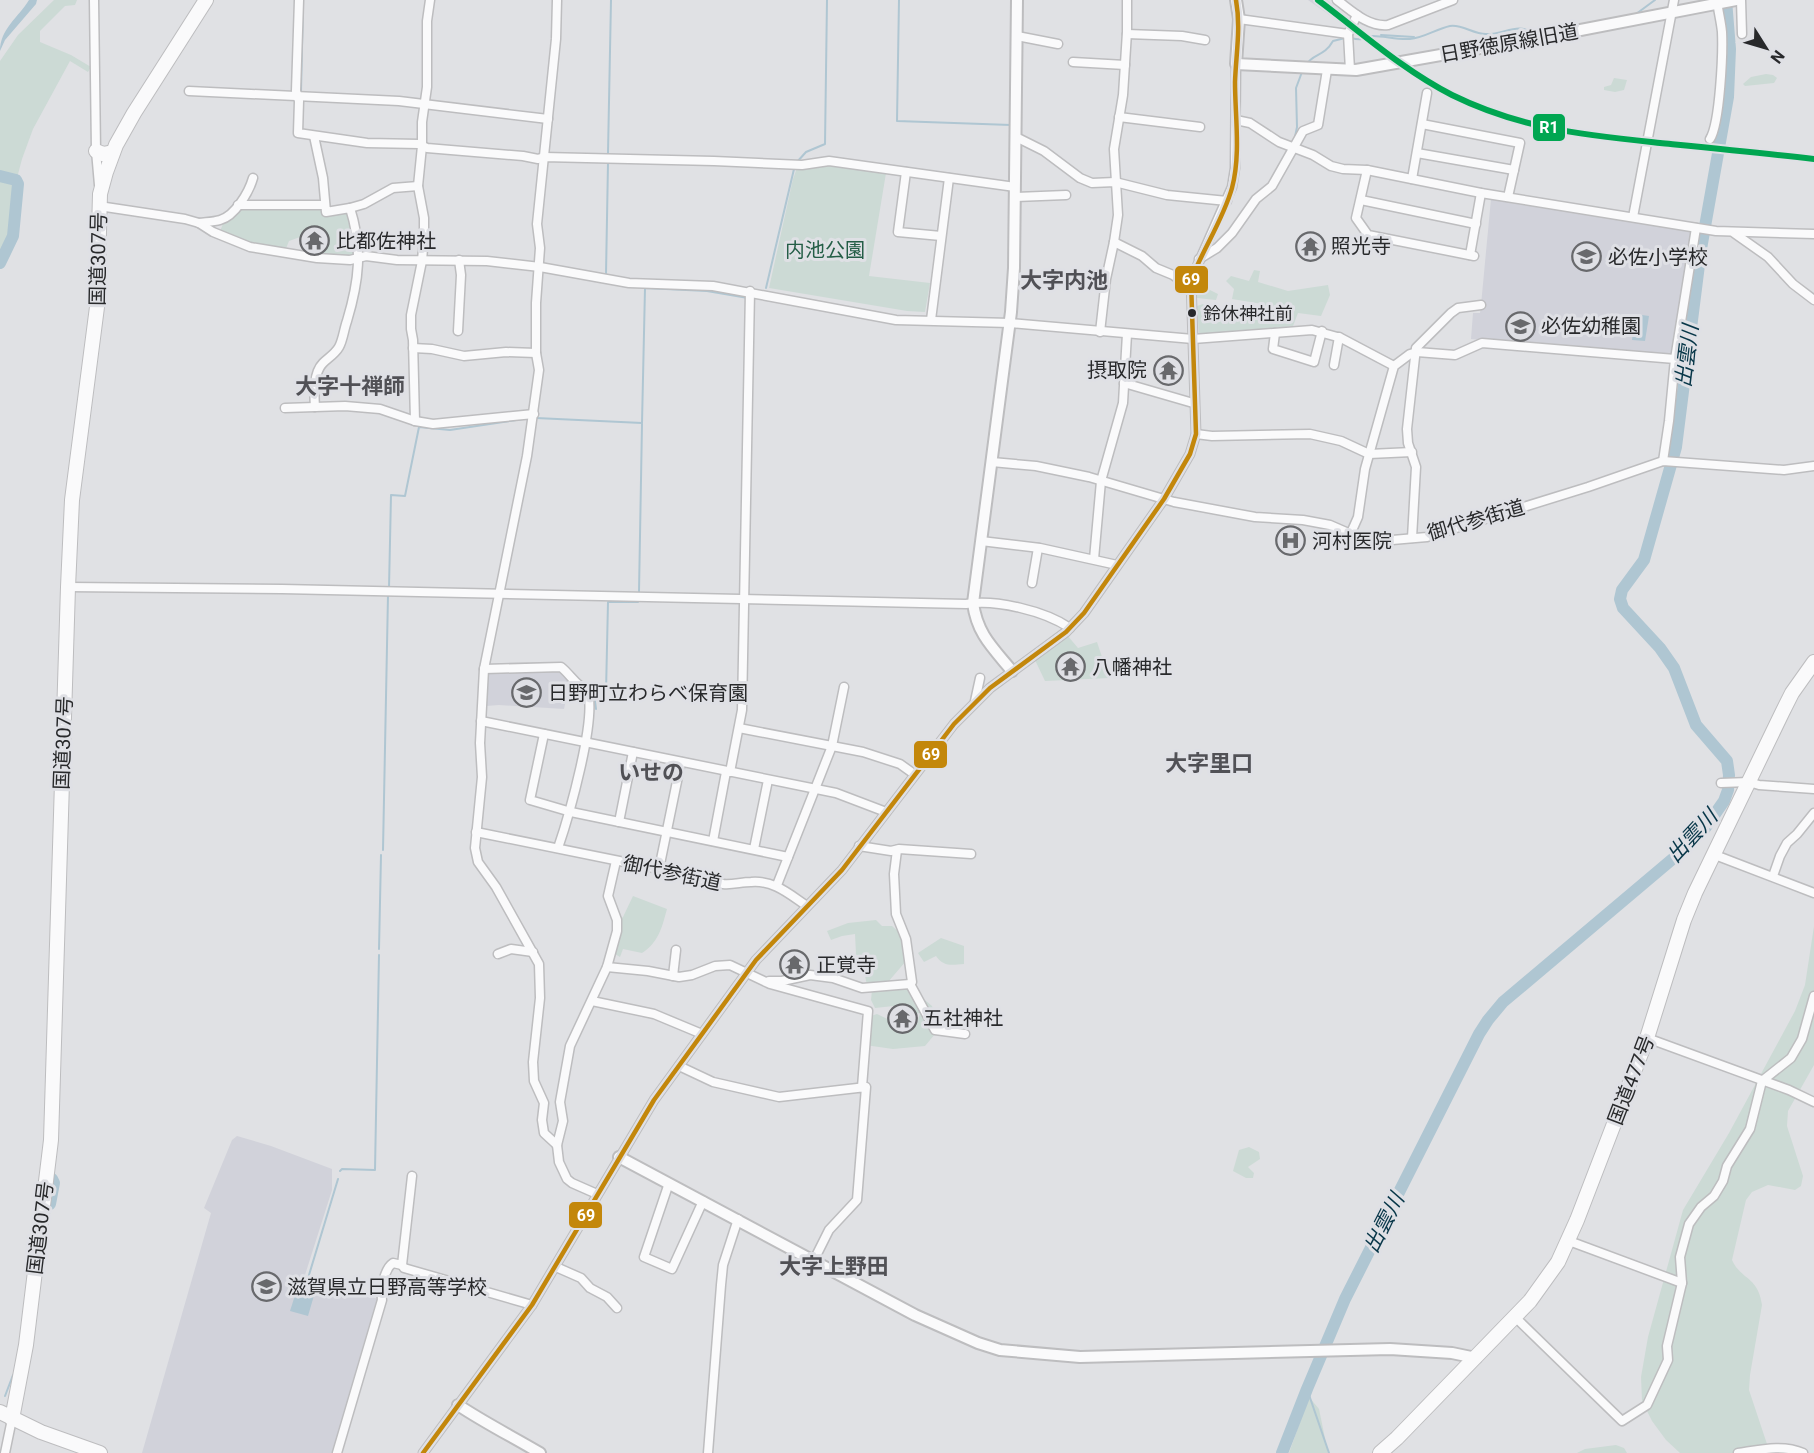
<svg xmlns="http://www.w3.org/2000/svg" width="1814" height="1453" font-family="Roboto,'Noto Sans JP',sans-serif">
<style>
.built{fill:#d1d2da}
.green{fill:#ccdad5}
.water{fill:#afc6d2}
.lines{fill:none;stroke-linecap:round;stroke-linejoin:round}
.stream{stroke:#afc6d2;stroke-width:2}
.river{stroke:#afc6d2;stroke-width:12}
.minor-casing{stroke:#bdbdbf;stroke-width:11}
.tertiary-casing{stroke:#bdbdbf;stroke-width:14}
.trunk-casing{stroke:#bdbdbf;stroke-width:16}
.minor{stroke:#fafafb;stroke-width:8}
.tertiary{stroke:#fafafb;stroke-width:10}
.trunk{stroke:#fafafb;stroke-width:14}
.bus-1-casing{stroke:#dfe0e5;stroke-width:9}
.bus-1{stroke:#c3870b;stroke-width:4.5}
.rail-1-casing{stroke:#dfe0e5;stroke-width:10}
.rail-1{stroke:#00a651;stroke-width:6}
.bus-dot{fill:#28292b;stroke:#dfe0e5;stroke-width:2}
.labels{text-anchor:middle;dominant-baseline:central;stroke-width:6;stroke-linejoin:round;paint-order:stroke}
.bus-label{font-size:18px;fill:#28292b;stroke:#dfe0e5;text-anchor:start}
.street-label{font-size:20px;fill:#28292b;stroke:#dfe0e5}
.poi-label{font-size:20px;fill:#28292b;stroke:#dfe0e5;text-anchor:start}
.park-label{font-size:20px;fill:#245e47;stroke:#dfe0e5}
.water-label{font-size:21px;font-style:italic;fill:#073648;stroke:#dfe0e5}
.quarter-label{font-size:22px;font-weight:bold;fill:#515156;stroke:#dfe0e5}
.line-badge{stroke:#dfe0e5;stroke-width:2}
.badge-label{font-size:16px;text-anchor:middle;font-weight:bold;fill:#fff}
</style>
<rect width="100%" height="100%" fill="#e0e1e4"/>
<!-- built -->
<g class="built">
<polygon points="1308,0 1327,0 1352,21 1348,28"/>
<polygon points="1491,199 1692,232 1671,355 1471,339 1473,313 1480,313 1481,305"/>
<polygon points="559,670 570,680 564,709 499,705 486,706 486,673"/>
<polygon points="237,1136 271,1146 332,1169 332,1190 305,1275 378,1299 333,1453 142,1453 211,1213 204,1208 232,1140"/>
</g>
<!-- green -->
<g class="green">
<polygon points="54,0 77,0 75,5 65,6 40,31 40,42 71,55 91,67 88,72 70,61 33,129 22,159 12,197 9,237 0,258 0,61 18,35"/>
<polygon points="1766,74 1773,75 1777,78 1774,83 1745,86 1743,84 1751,77"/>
<polygon points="1614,78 1627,80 1624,90 1615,92 1604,90 1604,87 1611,85"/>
<polygon points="827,165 886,173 869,276 930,283 925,312 907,311 769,288 793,179 797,168"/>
<polygon points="240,208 322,208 348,211 357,257 311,256 313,249 324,246 321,233 314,232 289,241 285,251 251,244 219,234 224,221"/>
<polygon points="1254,270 1260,271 1258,282 1288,291 1328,285 1330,295 1321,316 1298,313 1293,326 1199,335 1197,306 1203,304 1210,309 1231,306 1247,312 1248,319 1255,317 1258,310 1264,312 1266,309 1262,304 1232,299 1234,289 1226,281 1231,276 1249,281"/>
<polygon points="1197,280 1204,287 1218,294 1216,300 1197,298 1195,295 1202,289 1196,283"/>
<polygon points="1067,635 1078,648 1097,642 1109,678 1045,681 1035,660"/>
<path d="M633,896L667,909C662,927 659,942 642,953L623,949L620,957L615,954L619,936L618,921L623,917Z"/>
<polygon points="876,920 882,926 892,926 900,933 907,950 906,961 888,982 867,985 863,967 856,954 855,934 842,936 831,940 827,931 848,923"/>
<path d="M1814,926V1065L1788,1111L1787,1126L1803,1176L1801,1186L1795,1190L1768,1185L1752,1192L1746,1200L1732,1260C1741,1280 1758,1276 1762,1305L1750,1375L1749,1390L1770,1453H1680L1666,1440L1652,1421L1642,1401L1641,1377L1648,1337L1683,1210L1729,1133L1795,1011L1805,985Z"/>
<path d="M941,938L964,946V964C951,965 944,967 936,956L924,962L918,953Z"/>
<polygon points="915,981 920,996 932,1006 940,1028 925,1046 893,1049 865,1045 871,1016 877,1014 902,1026 917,1024 920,1013 905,1016 903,1005 875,1008 871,1000 872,990"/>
<polygon points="1249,1147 1259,1152 1260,1159 1248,1167 1254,1173 1253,1178 1246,1178 1233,1171 1239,1150"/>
<polygon points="1309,1397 1319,1409 1328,1453 1289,1453"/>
<polygon points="1616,1445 1624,1448 1627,1453 1577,1453 1585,1449"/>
</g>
<!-- water -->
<g class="water">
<path d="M29,0H37L36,4L5,40L0,51C0,29 18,18 29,0Z"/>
<polygon points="1635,314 1649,316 1645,341 1632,340"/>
<polygon points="298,1286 315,1292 308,1316 290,1311"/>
</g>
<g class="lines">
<!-- stream -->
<g class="stream">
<polyline points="899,0 897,121 1011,125"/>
<polyline points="1636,14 1655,0"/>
<polyline points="1551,30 1578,25"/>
<polyline points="1381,35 1414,37"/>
<path d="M1351,38C1366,42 1363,36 1373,36C1385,36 1397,40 1410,39C1424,38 1436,29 1450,26C1462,24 1473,34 1486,34C1504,35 1518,21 1534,34"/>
<path d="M1306,65C1313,53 1324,57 1333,41L1345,38"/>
<polyline points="301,91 303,4"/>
<polyline points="1295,137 1297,127 1296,88 1302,72"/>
<polyline points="608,153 611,0"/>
<polyline points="797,162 806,152 825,144 827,0"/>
<polyline points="606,274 608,163"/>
<polyline points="766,288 794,169"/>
<polyline points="536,418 642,423 645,288 707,291 748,298"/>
<polyline points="389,588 391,495 405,496 419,427 450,430 523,419"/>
<polyline points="639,592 642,424"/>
<polyline points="596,709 594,693 606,692 608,602 638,602"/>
<polyline points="383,850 388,595"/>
<polyline points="379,949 381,855"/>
<polyline points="340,1171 342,1169 375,1170 379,955"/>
<polyline points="309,1275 338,1179"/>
<polyline points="1307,1389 1329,1453"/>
<polyline points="5,1396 13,1375"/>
</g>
<!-- river -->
<g class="river">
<polyline points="0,176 16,180 18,184 13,236 0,263"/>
<polyline points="50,1204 54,1183 52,1179"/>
<polyline points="1282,1453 1307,1389 1345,1299 1479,1034 1488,1020 1503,1002 1682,851 1703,831 1724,801 1728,790 1729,775 1727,761 1696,725 1674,668 1660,648 1623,608 1620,599 1622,590 1644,560 1676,447 1701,249 1728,97 1730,49 1726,0"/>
</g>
<defs>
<g id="minor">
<polyline points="94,0 96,151 99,185"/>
<polyline points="299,0 296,91 299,101 298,133 367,143 419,144 427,148 523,156 538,159 544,157 714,161 802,165 829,161 1015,187"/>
<path d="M1337,0C1352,11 1368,27 1388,25L1453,0"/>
<polyline points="1741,0 1742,34"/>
<polyline points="1239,19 1348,34 1357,15"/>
<polyline points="1127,34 1182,36 1205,40"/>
<polyline points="1348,34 1350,70"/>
<polyline points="1017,36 1058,44"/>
<polyline points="1073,62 1125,65"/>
<polyline points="189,91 399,101 548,119"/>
<polyline points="1119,117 1200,127"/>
<polyline points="1236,120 1250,123 1279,142 1313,155 1331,166 1343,169 1367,170 1481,193 1716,231 1814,234"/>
<polyline points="1422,124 1520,143 1508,197"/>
<path d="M314,136L323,178L326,212L350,208C363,249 359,281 347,321C344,329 343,340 339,347C335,354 328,358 323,363C313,373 314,394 315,407"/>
<polyline points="1016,137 1044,151 1080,178 1092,183 1115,182 1167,195 1227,201"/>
<path d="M1710,139C1720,123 1723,53 1722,32C1721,21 1718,11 1717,0"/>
<polyline points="1417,153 1514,170"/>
<polyline points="1367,170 1356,218 1368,235 1474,256"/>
<polyline points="906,172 898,232 941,236"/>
<polyline points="1412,179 1427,93"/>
<polyline points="1015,197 1066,195"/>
<polyline points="1361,200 1476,224"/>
<polyline points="238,205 325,205"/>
<polyline points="99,206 185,219 199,223 213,232 250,247 317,258 350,260 366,256 397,260 487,261 540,267 629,283 713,286 896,320 1010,323 1193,339 1312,330 1341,338 1394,366"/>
<polyline points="350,208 364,204 393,188 418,186"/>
<polyline points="1633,217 1674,0"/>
<path d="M199,223C206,222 213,222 220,220C235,216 249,192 253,178"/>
<polyline points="1734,233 1768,257 1793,284 1814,300"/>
<polyline points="1114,242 1142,256 1156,268 1173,275 1191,288"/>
<polyline points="1470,255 1481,193"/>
<polyline points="1199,259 1217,248 1232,233 1256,199 1272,186 1303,131 1318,125 1327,70"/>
<polyline points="931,320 949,178"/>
<polyline points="458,331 461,275 459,260"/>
<polyline points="1100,332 1106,279 1114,242 1118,215 1114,149 1123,95 1127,32 1127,0"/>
<polyline points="1275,333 1273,349 1314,362 1322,331"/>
<polyline points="413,348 432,349 464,356 506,352 536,353"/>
<polyline points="1675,359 1696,228"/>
<polyline points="1334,365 1339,337"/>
<polyline points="1124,383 1193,403"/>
<polyline points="285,408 345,406 380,409 415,421 433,424 534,414"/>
<polyline points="415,421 413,340 411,329 411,315 422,261 424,236 424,218 418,186 422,146 422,122 427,87 427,21 430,0"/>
<polyline points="1196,434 1212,436 1310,434 1341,441 1369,454 1412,452"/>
<polyline points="992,462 1036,466 1089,477 1174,502 1255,517 1303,520 1330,525 1369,542 1427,537 1588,487 1663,461 1784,470 1814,466"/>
<polyline points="1350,535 1358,517 1365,469 1394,366 1410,354 1417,352 1455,355 1482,343 1675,359 1669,421 1663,461"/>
<polyline points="1412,538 1416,467 1408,443 1407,429 1416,348 1451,313 1458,308 1481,305"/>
<polyline points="981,541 1040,548 1117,565"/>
<polyline points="1094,559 1101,481 1123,403 1127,334"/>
<polyline points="1032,583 1038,548"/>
<path d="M68,587L282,589L966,604C996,599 1045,611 1070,628"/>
<path d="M484,669L561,667C570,674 577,687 587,690C598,716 568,819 558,848"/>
<polyline points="975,701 980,678"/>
<polyline points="481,721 836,793 886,812"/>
<polyline points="739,728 863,752 900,764 914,774"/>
<polyline points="544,734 530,800 571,812 788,857"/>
<polyline points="730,772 742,710 750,291"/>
<polyline points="1721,783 1749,782 1759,785 1814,789"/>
<polyline points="619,822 633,752"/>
<path d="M476,832L659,869L723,884C733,885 741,882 751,882C774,880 789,894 807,906"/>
<polyline points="713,841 726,772"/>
<polyline points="859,846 891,851 899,849 971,854"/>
<polyline points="754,849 768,780"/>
<polyline points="897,850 894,874 896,914 906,939 912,982 910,984 935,1030 965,1034"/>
<polyline points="1715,855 1814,893"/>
<polyline points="659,869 681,762"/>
<polyline points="1773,876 1780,856 1787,843 1797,834 1814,813"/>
<polyline points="777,885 832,746 844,687"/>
<polyline points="498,954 511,949 533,952"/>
<polyline points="607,967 648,971 679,977 692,975 715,966 730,965 770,984 868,1011 862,1087"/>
<polyline points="673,976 676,950"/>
<polyline points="769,981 782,981 810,975 833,978 862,988 910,984"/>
<polyline points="592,1001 654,1014 702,1034"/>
<polyline points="1647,1038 1789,1090 1814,1102"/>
<polyline points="679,1066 713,1082 779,1097 866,1087 857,1200 829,1230 814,1260"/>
<polyline points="557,1145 544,1133 542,1120 544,1103 534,1081 533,1062 540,998 539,964 496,887 478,862 475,848 482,777 480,743 484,669 527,456 539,370 536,353 536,303 540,248 537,224 556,39 557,0"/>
<polyline points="669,1183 644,1257 672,1269 703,1201"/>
<polyline points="597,1194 572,1183 567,1179 559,1162 557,1145 563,1121 560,1102 570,1046 607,967 617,931 617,920 608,896 616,861"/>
<polyline points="1569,1241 1682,1283"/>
<polyline points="402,1265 404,1268 532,1305"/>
<polyline points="556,1267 581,1278 590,1288 607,1297 617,1308"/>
<polyline points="1515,1317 1622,1421 1647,1405 1668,1360 1667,1346 1682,1283 1680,1257 1689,1224 1701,1207 1714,1196 1723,1181 1727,1166 1750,1129 1762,1081 1791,1058 1802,1039 1814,996"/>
<polyline points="5,1453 12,1419"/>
<path d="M337,1453L382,1300C381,1289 384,1269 393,1263L402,1265L412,1176"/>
<polyline points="423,1453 532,1305 654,1100 756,960 842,870 954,724 990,688 1066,632 1084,613 1164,499 1190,454 1196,434 1191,280 1232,187 1235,168 1236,64"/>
<polyline points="708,1453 721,1285 723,1265 738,1219"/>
<path d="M1738,1453C1759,1450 1783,1444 1803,1453"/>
</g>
<g id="tertiary">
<polyline points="1236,0 1239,19 1236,64 1356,70 1565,33 1736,0"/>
<path d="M1012,671C993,648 977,634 973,603L1011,312L1014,268L1017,0"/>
<polyline points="619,1157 915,1315 978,1343 1000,1350 1080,1357 1390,1349 1452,1353 1476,1358"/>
<path d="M458,1405C485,1423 513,1437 540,1453"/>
</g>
<g id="trunk">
<polyline points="96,151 103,154 113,152"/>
<polyline points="0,1412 41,1432 100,1453"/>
<polyline points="12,1419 26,1345 51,1140 68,587 72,500 97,307 100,194 106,172 116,145 134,113 206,0"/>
<polyline points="1380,1453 1397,1438 1530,1301 1558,1262 1577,1220 1647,1038 1684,920 1695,893 1782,713 1792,693 1814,662"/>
</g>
</defs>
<!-- minor casing -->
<use href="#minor" class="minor-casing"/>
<!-- tertiary casing -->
<use href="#tertiary" class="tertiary-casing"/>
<!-- trunk casing -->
<use href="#trunk" class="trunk-casing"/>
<!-- minor -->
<use href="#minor" class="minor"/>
<!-- tertiary -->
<use href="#tertiary" class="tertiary"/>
<!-- trunk -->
<use href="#trunk" class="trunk"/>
<defs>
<path id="bus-1" d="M423,1453L532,1305L654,1100L756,960L842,870L954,724L990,688L1066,632L1084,613L1164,499L1190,454L1196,434L1191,280C1203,249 1223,220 1232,188C1241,154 1235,116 1235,82C1236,54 1241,28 1236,0"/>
</defs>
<!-- bus-1 casing -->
<use href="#bus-1" class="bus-1-casing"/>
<!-- bus-1 -->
<use href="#bus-1" class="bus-1"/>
<defs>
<path id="rail-1" d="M1318,0C1362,33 1403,70 1452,95C1521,129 1585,135 1660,143C1711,148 1763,153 1814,159"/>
</defs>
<!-- rail-1 casing -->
<use href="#rail-1" class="rail-1-casing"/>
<!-- rail-1 -->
<use href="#rail-1" class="rail-1"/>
</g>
<!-- icons -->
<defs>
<symbol id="temple-ring" viewBox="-11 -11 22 22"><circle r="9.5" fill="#dfe0e5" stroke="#68696c" stroke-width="1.5"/><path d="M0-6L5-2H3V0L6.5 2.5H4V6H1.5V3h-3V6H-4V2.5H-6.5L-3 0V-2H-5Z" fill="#68696c"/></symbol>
<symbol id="school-ring" viewBox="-11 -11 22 22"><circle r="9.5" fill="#dfe0e5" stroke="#68696c" stroke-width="1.5"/><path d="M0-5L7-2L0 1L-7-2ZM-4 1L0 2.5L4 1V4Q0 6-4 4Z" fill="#68696c"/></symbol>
<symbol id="hospital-ring" viewBox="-11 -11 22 22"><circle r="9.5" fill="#dfe0e5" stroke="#68696c" stroke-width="1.5"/><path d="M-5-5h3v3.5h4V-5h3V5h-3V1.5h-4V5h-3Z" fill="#68696c"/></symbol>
</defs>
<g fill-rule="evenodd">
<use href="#temple-ring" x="298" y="224" width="33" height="33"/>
<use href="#temple-ring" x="1294" y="230" width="33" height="33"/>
<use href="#school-ring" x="1570" y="240" width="33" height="33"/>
<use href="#school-ring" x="1504" y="310" width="33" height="33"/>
<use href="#temple-ring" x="1152" y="354" width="33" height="33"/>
<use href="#hospital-ring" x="1274" y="524" width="33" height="33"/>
<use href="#temple-ring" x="1054" y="650" width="33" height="33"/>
<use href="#school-ring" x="510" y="676" width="33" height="33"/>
<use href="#temple-ring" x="778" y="948" width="33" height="33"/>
<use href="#temple-ring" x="886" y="1002" width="33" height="33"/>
<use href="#school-ring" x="250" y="1270" width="33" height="33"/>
</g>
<!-- markers -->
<circle class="bus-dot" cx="1192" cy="313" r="5"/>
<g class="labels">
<!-- bus labels -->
<g class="bus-label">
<text x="1203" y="313">鈴休神社前</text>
</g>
<!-- street labels -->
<g class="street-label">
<text transform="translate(1509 43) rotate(-10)">日野徳原線旧道</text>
<text transform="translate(98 259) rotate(-89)">国道307号</text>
<text transform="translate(1476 520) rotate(-16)">御代参街道</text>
<text transform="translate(63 743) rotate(-88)">国道307号</text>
<text transform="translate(672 873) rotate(12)">御代参街道</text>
<text transform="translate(1631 1080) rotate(-69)">国道477号</text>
<text transform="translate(40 1228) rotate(-83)">国道307号</text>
</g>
<!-- poi labels -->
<g class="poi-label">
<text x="336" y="241">比都佐神社</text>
<text x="1331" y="246">照光寺</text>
<text x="1608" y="257">必佐小学校</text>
<text x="1541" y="326">必佐幼稚園</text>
<text x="1147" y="370" text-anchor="end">摂取院</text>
<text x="1312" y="541">河村医院</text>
<text x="1092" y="667">八幡神社</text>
<text x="548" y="693">日野町立わらべ保育園</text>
<text x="816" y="965">正覚寺</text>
<text x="923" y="1018">五社神社</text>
<text x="287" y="1287">滋賀県立日野高等学校</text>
</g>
<!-- park labels -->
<g class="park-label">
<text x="825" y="250">内池公園</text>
</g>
<!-- water labels -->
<g class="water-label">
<text transform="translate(1687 356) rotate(-83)">出雲川</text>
<text transform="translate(1692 836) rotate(-47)">出雲川</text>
<text transform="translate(1384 1223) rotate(-63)">出雲川</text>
</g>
<!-- quarter labels -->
<g class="quarter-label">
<text x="1064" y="280">大字内池</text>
<text x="350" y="386">大字十禅師</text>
<text x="1209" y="763">大字里口</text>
<text x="651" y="772">いせの</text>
<text x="834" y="1266">大字上野田</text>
</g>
</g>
<g class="line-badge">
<rect x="1532" y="113" width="34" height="29" rx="6" fill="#00a651"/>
<rect x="1174" y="265" width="35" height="29" rx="6" fill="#c3870b"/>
<rect x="913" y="740" width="35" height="29" rx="6" fill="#c3870b"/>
<rect x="568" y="1201" width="35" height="28" rx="6" fill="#c3870b"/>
</g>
<g class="badge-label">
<text x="1549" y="133">R1</text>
<text x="1191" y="285">69</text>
<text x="931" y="760">69</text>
<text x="586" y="1221">69</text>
</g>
<!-- north arrow -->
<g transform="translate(1766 48) rotate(127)" stroke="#dfe0e5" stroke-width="4.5" paint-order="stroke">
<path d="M0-4.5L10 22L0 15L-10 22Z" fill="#28292b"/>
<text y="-9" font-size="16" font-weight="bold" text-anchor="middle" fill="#28292b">N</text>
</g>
</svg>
